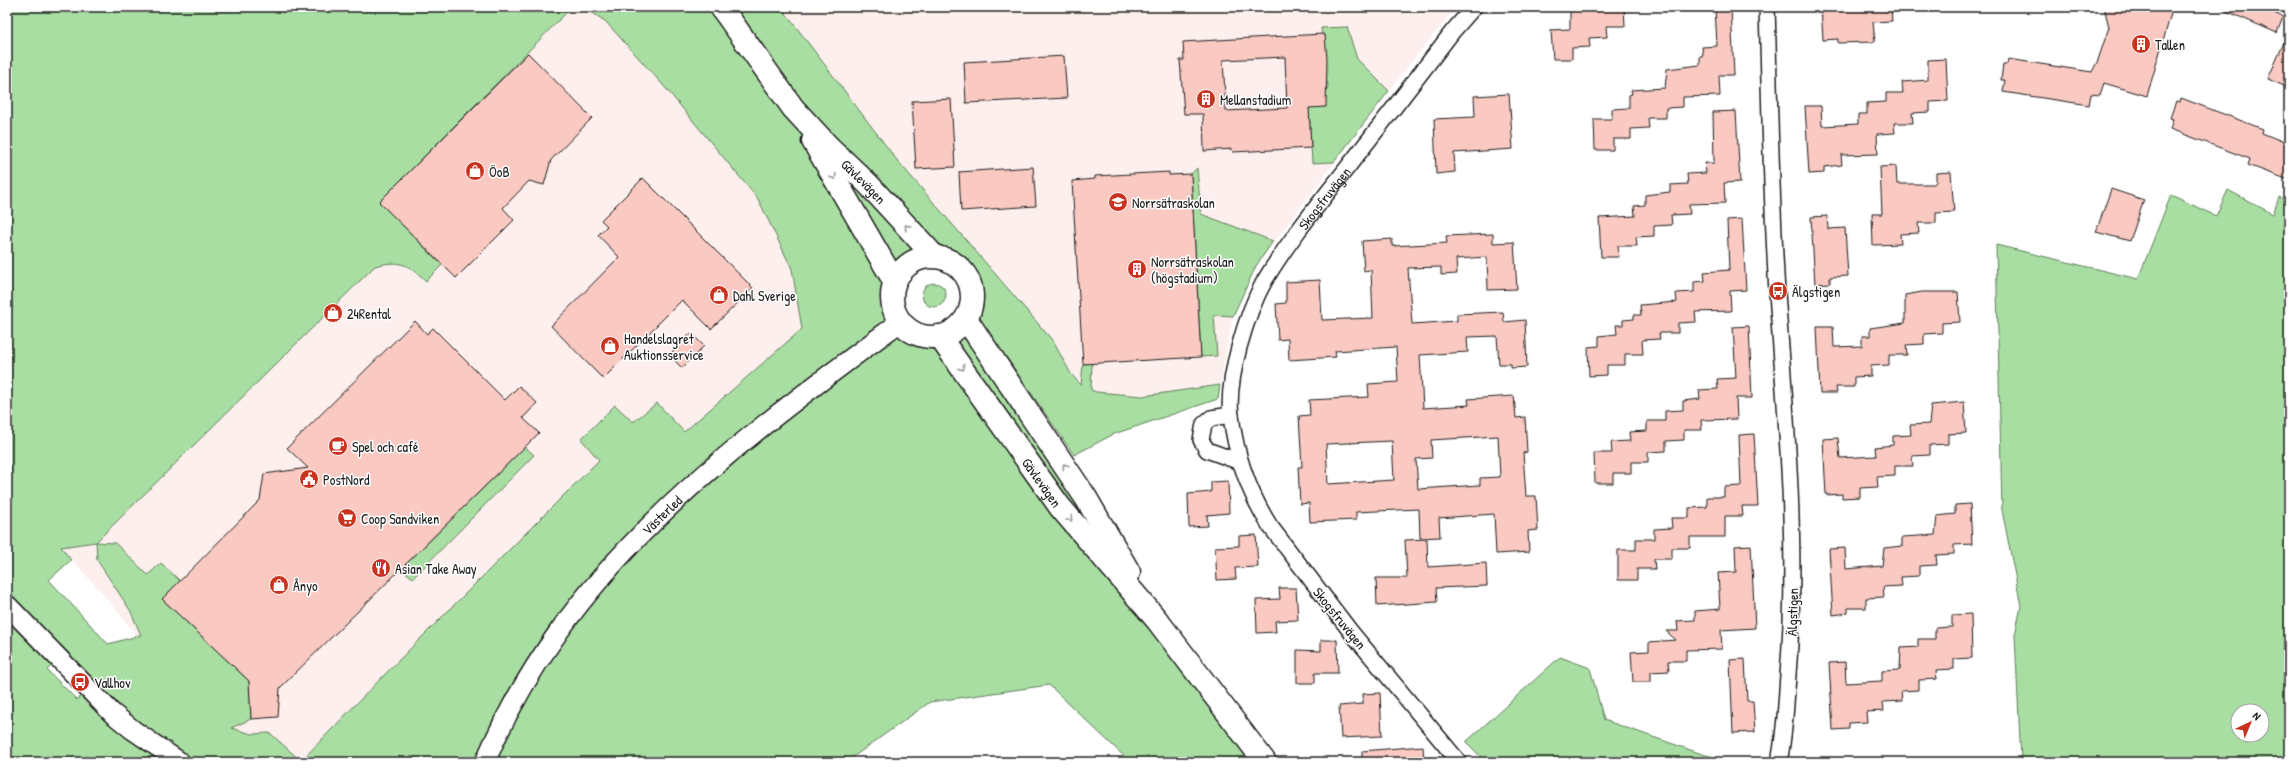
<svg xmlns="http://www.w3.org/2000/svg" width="2296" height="769" font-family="'Patrick Hand',sans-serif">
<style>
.built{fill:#fdefed}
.green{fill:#a8dea1;stroke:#627d5e;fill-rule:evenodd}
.building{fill:#f9c9c2;stroke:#1c1c1c;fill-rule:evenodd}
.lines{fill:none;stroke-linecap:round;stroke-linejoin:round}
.minor-casing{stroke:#1c1c1c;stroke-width:18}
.tertiary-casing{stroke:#1c1c1c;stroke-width:22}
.secondary-casing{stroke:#1c1c1c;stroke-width:25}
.minor{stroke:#fff;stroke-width:15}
.tertiary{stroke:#fff;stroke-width:19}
.secondary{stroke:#fff;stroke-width:22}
.oneway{stroke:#999}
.labels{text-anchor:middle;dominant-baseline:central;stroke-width:3;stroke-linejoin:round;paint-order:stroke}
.poi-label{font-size:14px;fill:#1c1c1c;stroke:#fff;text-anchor:start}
.street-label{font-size:14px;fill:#1c1c1c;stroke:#fff}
</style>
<rect width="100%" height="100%" fill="#fff"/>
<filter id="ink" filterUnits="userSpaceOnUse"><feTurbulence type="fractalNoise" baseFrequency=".025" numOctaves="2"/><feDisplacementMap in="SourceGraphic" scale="8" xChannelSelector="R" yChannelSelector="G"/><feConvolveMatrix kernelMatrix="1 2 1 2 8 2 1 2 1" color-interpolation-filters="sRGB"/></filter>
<g filter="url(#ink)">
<!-- built -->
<g class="built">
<polygon points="572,7 583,7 605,21 663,85 758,199 792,269 802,329 684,432 599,460 392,667 301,762 270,733 252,734 230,728 141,641 109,601 61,547 379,202"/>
<polygon points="781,7 1457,7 1415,57 1256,266 1233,316 1220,385 1143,396 1096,392 1082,385 1071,374 1053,341 896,159"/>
</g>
<!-- green -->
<g class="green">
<path d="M7,7H572L379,202L442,265L426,281C408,263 398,260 375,266L96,542L115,543L148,575L161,563L180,581L162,599L249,681L251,719L231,728L252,734L270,733L301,761L392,667L599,460L581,439L615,405L633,422L657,403L684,432L802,329L792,269L758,199L663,85L605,21L583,7H781L896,159L1053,341L1071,374L1081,385L1083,364L1092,363L1091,390L1096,392L1143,396L1220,385L1218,399L1114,434L1074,455L1002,351L992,357L1157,620L1265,762H1130L1049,685L930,702L846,762H7ZM934,256C938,257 944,258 948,260C974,270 977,305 961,324C955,332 944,336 934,337C880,340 876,260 934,256ZM96,542L97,560L130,610L141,635L108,644L49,580L71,560L61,547ZM58,660L88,690L77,700L47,670Z"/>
<polygon points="1347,27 1357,59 1389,91 1334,162 1312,163 1309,108 1325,89 1328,89 1328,83 1324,83 1325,35 1322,35 1321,28"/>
<polygon points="1197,168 1201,214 1273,241 1256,266 1233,316 1214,315 1217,356 1201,357 1191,174"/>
<path d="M2228,190L2273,214L2279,197L2289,202V762H2021L2015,635L2021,606L2002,510L1996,245L2138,279L2171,195L2216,216ZM2238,711H2262V735H2238Z"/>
<circle cx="934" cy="295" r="12"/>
<polygon points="525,447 534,455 413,578 401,569"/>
<polygon points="1560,657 1590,668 1604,720 1702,754 1734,762 1486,762 1466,742"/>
</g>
<!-- building -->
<g class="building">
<polygon points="1624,7 1625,26 1606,26 1607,37 1589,38 1590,47 1572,48 1572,59 1553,59 1551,30 1570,29 1570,8"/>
<polygon points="1715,7 1731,7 1734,75 1719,75 1720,96 1683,97 1683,107 1666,108 1666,118 1648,118 1649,128 1631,129 1631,139 1613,139 1613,150 1595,150 1594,119 1612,119 1612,109 1629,108 1629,95 1632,94 1631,90 1665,88 1667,69 1700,65 1700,56 1703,56 1702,47 1717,46"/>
<polygon points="1821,7 1891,7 1892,21 1873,22 1875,42 1838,43 1838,39 1823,40"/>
<polygon points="2104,7 2173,7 2147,96 2104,83 2100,95 2091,94 2089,105 2003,92 2005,80 2001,80 2003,64 2007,64 2008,59 2092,72 2098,60 2109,27"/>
<polygon points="2217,7 2261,7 2283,17 2277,33"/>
<polygon points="2289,31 2289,88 2268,79"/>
<path d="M1322,34L1325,35L1327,59L1326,107L1309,108L1311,148L1233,152L1232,149L1204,151L1203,114H1184L1180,60H1184L1183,42ZM1285,57L1287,108L1226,111L1223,60Z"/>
<polygon points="528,53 592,118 551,160 544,185 529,181 503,208 514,220 456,278 379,202"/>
<polygon points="1064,56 1067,98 966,103 964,62"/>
<polygon points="1946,59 1948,101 1930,102 1930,112 1912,113 1913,123 1894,123 1895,133 1877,134 1878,154 1841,155 1842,165 1824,167 1824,173 1809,174 1805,106 1821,106 1822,126 1858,124 1858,114 1867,114 1867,103 1886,102 1886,93 1903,93 1902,82 1928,80 1928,60"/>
<polygon points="1509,94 1513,149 1454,153 1455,172 1436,174 1434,119 1475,117 1474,96"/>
<polygon points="2181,98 2263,129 2262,133 2289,144 2289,180 2248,165 2250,159 2170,129 2173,119 2170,118 2176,101 2180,102"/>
<polygon points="951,99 955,167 916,169 912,101"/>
<polygon points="1736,111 1740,182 1724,183 1725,203 1689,204 1690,214 1671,215 1672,225 1654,226 1654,236 1636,237 1637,246 1618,246 1619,257 1601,257 1599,218 1635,216 1634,206 1645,205 1645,195 1670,192 1670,185 1688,184 1687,174 1706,173 1705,163 1714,163 1713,112"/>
<polygon points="1896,166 1897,184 1934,184 1936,182 1936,173 1951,172 1954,212 1936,213 1936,223 1918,223 1919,233 1900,234 1901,244 1873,245 1872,214 1882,214 1880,167"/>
<polygon points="1033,167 1036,206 961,211 959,172"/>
<polygon points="1169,172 1169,175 1191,174 1201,357 1083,364 1072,181 1095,179 1095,176"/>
<polygon points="643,178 753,288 711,329 682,300 603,379 551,326 619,257 598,235 607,226 601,220"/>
<polygon points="2111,189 2144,200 2130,241 2096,232"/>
<polygon points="1827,216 1828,229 1845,228 1848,276 1830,277 1830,283 1815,284 1811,217"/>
<polygon points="1742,219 1746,290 1730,291 1731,311 1695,312 1696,322 1678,323 1678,333 1659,333 1660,339 1642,340 1643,354 1625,354 1625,365 1607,365 1607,375 1589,376 1588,347 1599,346 1599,336 1617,334 1616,325 1623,325 1623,320 1634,319 1634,315 1641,315 1640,305 1677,302 1676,293 1694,292 1694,282 1705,281 1704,272 1729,270 1727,220"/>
<path d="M1493,234V243L1514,242L1517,289L1488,290L1487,257L1456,259L1457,274L1441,275V267L1408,268L1412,324L1457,321V314L1503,312L1504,322L1525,320L1527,367L1511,368V364H1499L1497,336L1467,337L1468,352L1420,355L1423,408L1469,405L1468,399L1514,396L1516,418L1525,417L1527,452L1523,453L1526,496H1536L1538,530L1528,531L1529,552L1496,554L1494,514L1439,518L1440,537L1420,538L1419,509L1356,512V520L1310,522L1309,503L1300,504L1298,467H1302L1299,416L1310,415L1309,400L1369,397L1368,384L1398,382L1396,347L1335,351L1336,357L1289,360L1288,339L1278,340L1276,304L1286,303V282L1320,280L1322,320L1373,318L1371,270L1364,271L1362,241L1392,239V246L1447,243L1446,236ZM1498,436L1500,477L1480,478V485L1418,489L1416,459L1432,458L1431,440ZM1392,441L1394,480L1328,484L1326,444Z"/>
<polygon points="1922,292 1958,292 1960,322 1942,323 1942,333 1924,334 1924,344 1906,345 1907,355 1889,355 1889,365 1871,366 1871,376 1854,377 1854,387 1836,387 1837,393 1820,393 1817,327 1833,327 1834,347 1862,346 1862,336 1870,336 1870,328 1905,323 1905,295"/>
<polygon points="415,321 427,334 433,328 505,400 519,386 537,403 523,418 539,433 280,688 278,717 251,719 249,681 162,599 260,500 264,474 308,468 287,448"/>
<polygon points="1749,326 1752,398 1736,398 1737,419 1701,420 1702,430 1684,430 1684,440 1666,441 1666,451 1648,452 1648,462 1631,462 1631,473 1613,473 1613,483 1595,483 1594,453 1612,453 1611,442 1630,441 1629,432 1647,431 1647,421 1665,421 1665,411 1683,410 1683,401 1700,399 1699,390 1718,389 1717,379 1736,378 1733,327"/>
<polygon points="691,333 704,346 682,368 669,355"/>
<polygon points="1964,402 1966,433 1948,434 1948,444 1930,445 1930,455 1912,456 1913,466 1895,466 1895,476 1877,477 1878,487 1860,488 1860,497 1842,498 1842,494 1826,495 1823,439 1838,438 1840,458 1876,456 1875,447 1893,445 1893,436 1911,435 1910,425 1929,424 1931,405"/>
<polygon points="1754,434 1758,506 1742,506 1743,516 1725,516 1725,537 1690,537 1690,548 1672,548 1672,559 1654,559 1655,569 1637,569 1637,580 1618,580 1618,550 1636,550 1636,539 1654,539 1654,529 1672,528 1671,518 1689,518 1689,508 1707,507 1707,497 1724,497 1724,487 1741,486 1739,435"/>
<polygon points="1228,481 1229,513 1207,515 1208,526 1189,527 1188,494 1211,492 1211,482"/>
<polygon points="1970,504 1972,544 1954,545 1954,554 1936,555 1937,565 1919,566 1919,576 1901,577 1902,586 1883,587 1884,597 1866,598 1866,608 1848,608 1848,613 1833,615 1829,549 1845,548 1846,569 1882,566 1884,548 1902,546 1902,537 1935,535 1937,516 1955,514 1955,505"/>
<polygon points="1256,535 1258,567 1235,568 1236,579 1217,580 1215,547 1239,546 1239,536"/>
<polygon points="1427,539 1428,567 1486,563 1487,586 1436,588 1437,602 1377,606 1376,578 1407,578 1405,540"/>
<polygon points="1751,545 1755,628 1721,630 1722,649 1686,650 1686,661 1668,661 1669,671 1651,672 1651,682 1633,682 1631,652 1649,651 1649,642 1676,640 1666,631 1678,631 1677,621 1695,620 1695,611 1720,609 1718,573 1736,572 1735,546"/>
<polygon points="1279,588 1296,588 1298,620 1275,621 1276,632 1257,633 1256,600 1280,599"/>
<polygon points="1971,614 1972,658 1954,659 1954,669 1936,670 1937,679 1919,680 1919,690 1901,691 1902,701 1883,702 1884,711 1866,712 1867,722 1849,723 1849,729 1833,730 1829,663 1845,662 1846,683 1882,681 1882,671 1900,670 1901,648 1918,647 1918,639 1935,639 1935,628 1952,627 1952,615"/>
<polygon points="1321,640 1337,640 1338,673 1315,673 1315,683 1297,683 1297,650 1321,651"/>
<polygon points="1745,659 1747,701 1753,701 1755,732 1733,733 1730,660"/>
<polygon points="1380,693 1382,736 1341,738 1339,706 1363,704 1363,694"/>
<polygon points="1423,746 1424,762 1362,762 1362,751"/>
</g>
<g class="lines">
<defs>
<g id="minor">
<path d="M1767,7C1770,107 1771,207 1778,307C1787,430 1798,552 1788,675C1786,704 1785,733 1779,762"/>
<polyline points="1231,415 1211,418 1204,424 1201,440 1207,450 1240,462"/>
<path id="s1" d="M1459,762L1351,632L1270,526C1249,493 1236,455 1231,416C1226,379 1247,312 1265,280C1289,240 1319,204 1347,168C1383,122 1418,77 1453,31L1474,7"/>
</g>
<g id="tertiary">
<polyline points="7,605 112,713 133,730 180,762"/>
<path id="s2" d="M485,762C570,563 733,446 900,322"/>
</g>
<g id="secondary">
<path id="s3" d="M721,7L793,108L828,146L868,184L934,256"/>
<polyline points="813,141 894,281"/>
<circle cx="932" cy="297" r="40"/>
<polyline points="966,319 1086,498 1129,572"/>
<path id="s4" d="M939,336L1060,507L1157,620L1265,762"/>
</g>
</defs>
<!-- minor casing -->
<use href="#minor" class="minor-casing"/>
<!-- tertiary casing -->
<use href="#tertiary" class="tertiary-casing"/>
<!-- secondary casing -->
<use href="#secondary" class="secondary-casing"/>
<!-- minor -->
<use href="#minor" class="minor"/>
<!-- tertiary -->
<use href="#tertiary" class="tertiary"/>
<!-- secondary -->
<use href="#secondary" class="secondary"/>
</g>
<!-- one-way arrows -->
<defs><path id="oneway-chevron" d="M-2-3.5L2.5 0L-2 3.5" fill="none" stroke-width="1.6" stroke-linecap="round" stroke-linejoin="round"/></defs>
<g class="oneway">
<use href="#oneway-chevron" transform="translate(834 177) rotate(58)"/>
<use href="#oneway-chevron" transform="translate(907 227) rotate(-132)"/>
<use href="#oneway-chevron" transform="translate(962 368) rotate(55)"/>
<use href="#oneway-chevron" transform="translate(1065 466) rotate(-124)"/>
<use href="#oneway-chevron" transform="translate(1070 519) rotate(49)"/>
</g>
</g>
<!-- icons -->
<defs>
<symbol id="building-disc" viewBox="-11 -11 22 22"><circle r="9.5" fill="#c8321e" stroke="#fff"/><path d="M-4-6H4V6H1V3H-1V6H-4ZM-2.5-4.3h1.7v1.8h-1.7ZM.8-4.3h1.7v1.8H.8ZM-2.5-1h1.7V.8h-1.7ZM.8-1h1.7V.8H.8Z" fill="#fff"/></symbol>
<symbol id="shop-disc" viewBox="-11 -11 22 22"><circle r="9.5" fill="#c8321e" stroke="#fff"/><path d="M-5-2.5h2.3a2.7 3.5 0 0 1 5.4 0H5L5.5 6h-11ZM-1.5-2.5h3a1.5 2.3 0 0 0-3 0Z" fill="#fff"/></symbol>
<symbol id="school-disc" viewBox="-11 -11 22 22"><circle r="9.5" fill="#c8321e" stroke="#fff"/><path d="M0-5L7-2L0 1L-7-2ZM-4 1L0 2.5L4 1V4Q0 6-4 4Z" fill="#fff"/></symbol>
<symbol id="bus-disc" viewBox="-11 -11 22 22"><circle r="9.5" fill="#c8321e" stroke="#fff"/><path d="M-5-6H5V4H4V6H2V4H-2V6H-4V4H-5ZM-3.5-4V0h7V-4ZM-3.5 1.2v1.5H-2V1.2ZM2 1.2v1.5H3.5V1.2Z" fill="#fff"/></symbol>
<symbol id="cafe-disc" viewBox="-11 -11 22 22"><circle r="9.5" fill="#c8321e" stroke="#fff"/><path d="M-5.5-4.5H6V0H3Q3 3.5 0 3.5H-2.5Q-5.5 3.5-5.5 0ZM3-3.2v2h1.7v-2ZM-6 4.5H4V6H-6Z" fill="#fff"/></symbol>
<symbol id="civic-disc" viewBox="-11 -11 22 22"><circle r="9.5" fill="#c8321e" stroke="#fff"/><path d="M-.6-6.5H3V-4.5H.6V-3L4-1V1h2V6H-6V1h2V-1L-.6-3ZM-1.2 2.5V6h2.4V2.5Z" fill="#fff"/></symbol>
<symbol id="supermarket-disc" viewBox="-11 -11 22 22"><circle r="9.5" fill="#c8321e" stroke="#fff"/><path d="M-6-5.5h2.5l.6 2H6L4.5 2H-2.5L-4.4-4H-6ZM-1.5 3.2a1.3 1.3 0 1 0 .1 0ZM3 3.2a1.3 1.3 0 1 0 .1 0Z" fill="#fff"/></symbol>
<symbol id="restaurant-disc" viewBox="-11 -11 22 22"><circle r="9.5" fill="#c8321e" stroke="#fff"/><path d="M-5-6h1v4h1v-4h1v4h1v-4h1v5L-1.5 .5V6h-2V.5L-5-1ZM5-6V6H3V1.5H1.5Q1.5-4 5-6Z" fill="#fff"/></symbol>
</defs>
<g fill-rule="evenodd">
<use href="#building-disc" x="2130" y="33" width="22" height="22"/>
<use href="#building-disc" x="1195" y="88" width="22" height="22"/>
<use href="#shop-disc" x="464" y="160" width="22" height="22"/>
<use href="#school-disc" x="1107" y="191" width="22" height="22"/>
<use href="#building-disc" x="1126" y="258" width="22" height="22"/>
<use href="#bus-disc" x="1767" y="280" width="22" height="22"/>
<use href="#shop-disc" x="708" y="284" width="22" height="22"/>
<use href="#shop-disc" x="322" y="302" width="22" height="22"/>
<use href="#shop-disc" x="599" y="335" width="22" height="22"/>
<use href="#cafe-disc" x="327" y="435" width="22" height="22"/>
<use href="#civic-disc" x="298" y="468" width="22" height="22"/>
<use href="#supermarket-disc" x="336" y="507" width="22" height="22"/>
<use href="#restaurant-disc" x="370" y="557" width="22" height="22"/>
<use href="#shop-disc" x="268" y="574" width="22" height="22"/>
<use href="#bus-disc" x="69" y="671" width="22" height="22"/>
</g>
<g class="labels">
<!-- poi labels -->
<g class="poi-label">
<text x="2155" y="44">Tallen</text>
<text x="1220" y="99">Mellanstadium</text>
<text x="489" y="171">ÖoB</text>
<text x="1132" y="202">Norrsätraskolan</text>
<text x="1151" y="261">Norrsätraskolan<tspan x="1151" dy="16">(högstadium)</tspan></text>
<text x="1792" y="291">Älgstigen</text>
<text x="733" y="295">Dahl Sverige</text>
<text x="347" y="313">24Rental</text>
<text x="624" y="338">Handelslagret<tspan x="624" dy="16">Auktionsservice</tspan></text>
<text x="352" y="446">Spel och café</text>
<text x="323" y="479">PostNord</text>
<text x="361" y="518">Coop Sandviken</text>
<text x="395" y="568">Asian Take Away</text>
<text x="293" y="585">Ånyo</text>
<text x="94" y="682">Vallhov</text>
</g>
<!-- street labels -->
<g class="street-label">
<text stroke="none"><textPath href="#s3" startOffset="226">Gävlevägen</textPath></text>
<text stroke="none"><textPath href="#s1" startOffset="663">Skogsfruvägen</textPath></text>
<text stroke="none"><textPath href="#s4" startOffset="179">Gävlevägen</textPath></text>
<text stroke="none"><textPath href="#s2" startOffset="306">Västerled</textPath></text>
<text transform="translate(1792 612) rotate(-88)">Älgstigen</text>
<text transform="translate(1340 618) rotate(51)">Skogsfruvägen</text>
</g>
</g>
<!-- margin -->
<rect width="2296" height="769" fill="none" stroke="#fff" stroke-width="24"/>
<rect x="12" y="12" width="2272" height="745" fill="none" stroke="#1c1c1c" stroke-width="1.5" filter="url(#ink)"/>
<!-- north arrow -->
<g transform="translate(2250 723) rotate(44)"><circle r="19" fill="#ffffff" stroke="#a4a4a4"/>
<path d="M0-3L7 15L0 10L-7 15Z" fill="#c8321e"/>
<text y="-6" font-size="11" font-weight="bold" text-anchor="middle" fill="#1c1c1c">N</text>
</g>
</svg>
